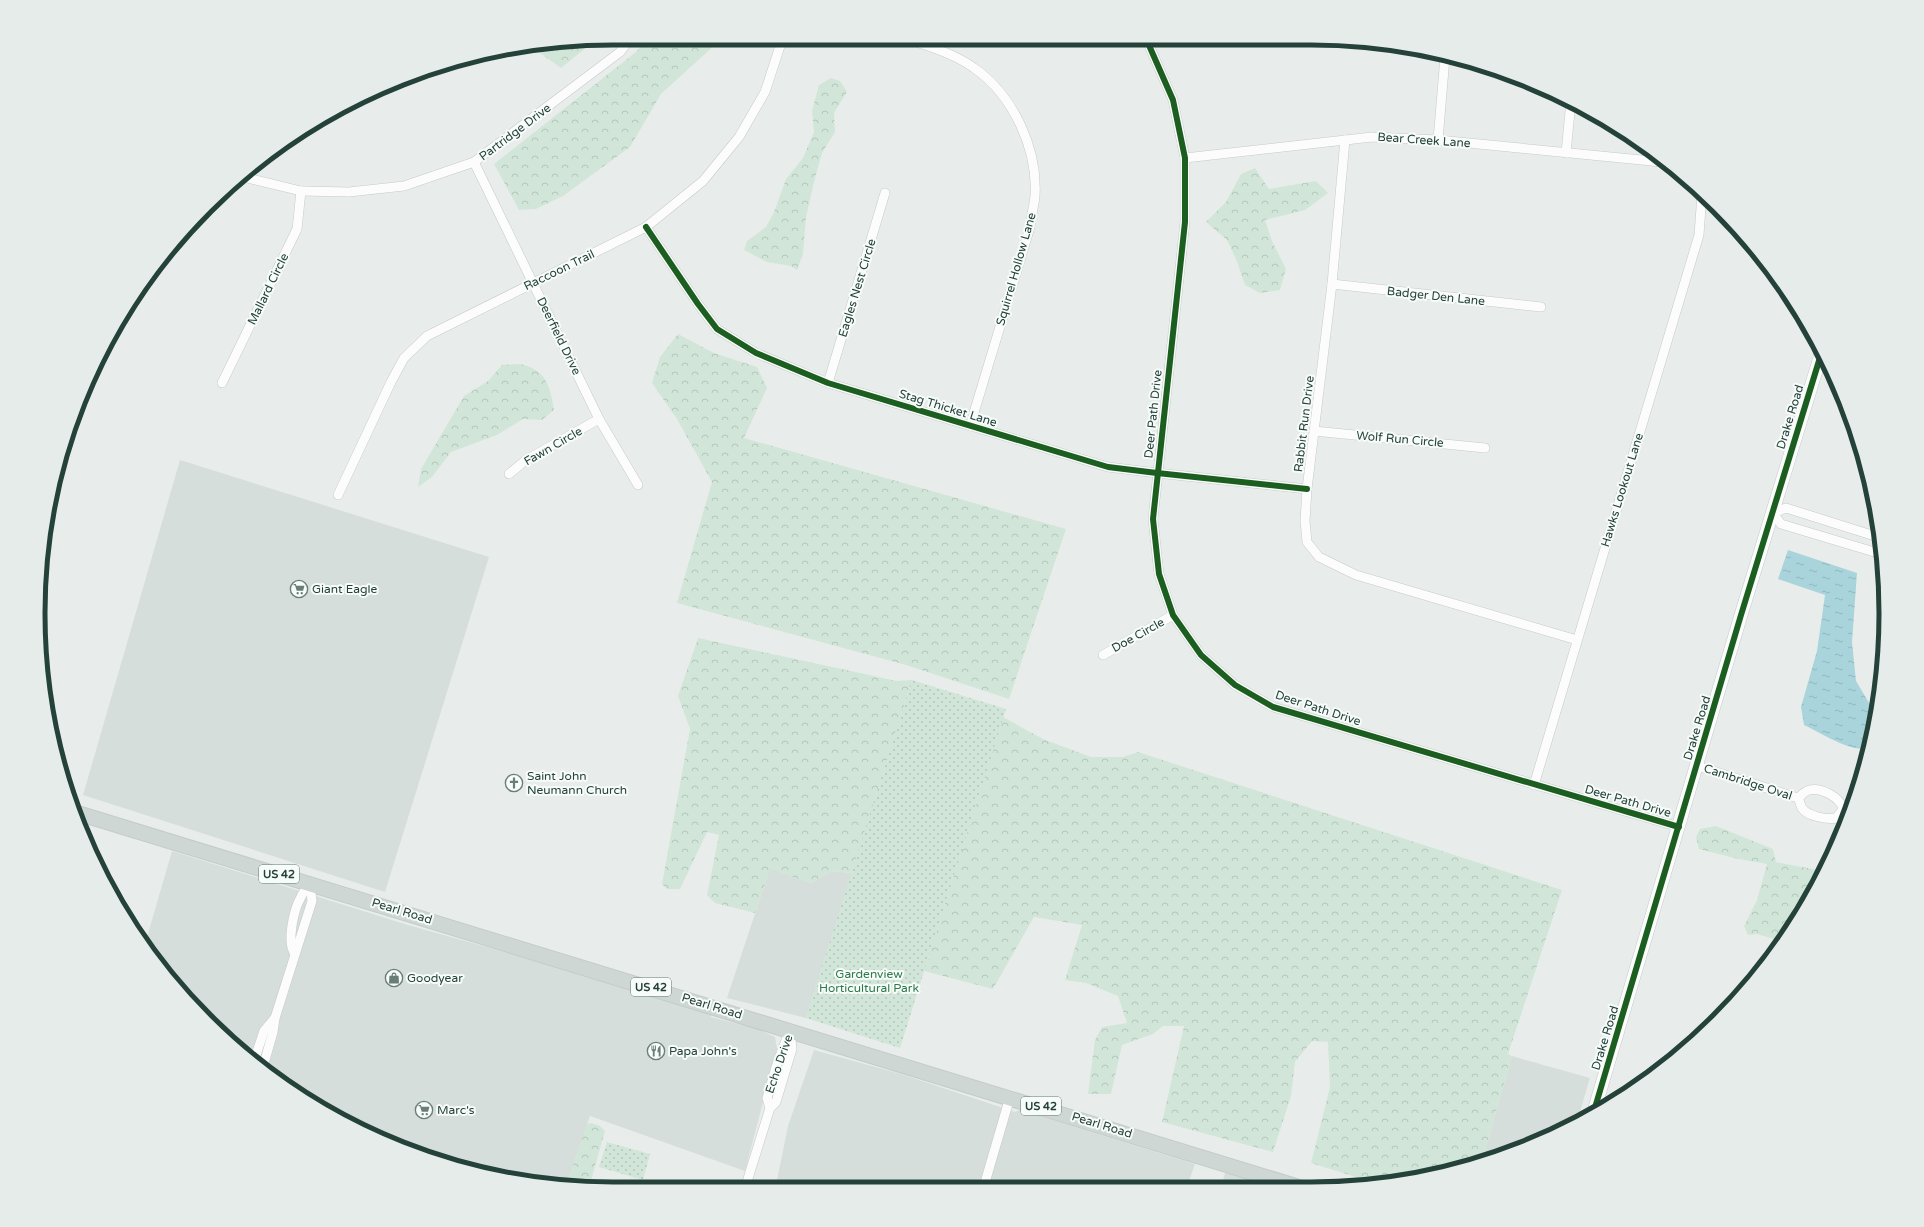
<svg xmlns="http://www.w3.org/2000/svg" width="1924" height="1227" font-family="'Varela Round',sans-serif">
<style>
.built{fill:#d6dedb}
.forest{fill:url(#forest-crowns)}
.park{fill:url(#park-dots)}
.water{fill:url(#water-ripples)}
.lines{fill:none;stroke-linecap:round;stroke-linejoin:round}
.street-casing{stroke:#c5cac8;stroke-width:10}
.secondary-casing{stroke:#c3cbc8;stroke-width:14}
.primary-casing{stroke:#c3ccc9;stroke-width:16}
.street{stroke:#fcfcfc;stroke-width:9}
.secondary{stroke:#fcfcfc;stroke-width:13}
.primary{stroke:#cfd7d5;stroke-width:14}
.cycleway-casing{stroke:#f7fbf9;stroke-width:8}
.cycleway{stroke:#1b5e20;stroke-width:6}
.labels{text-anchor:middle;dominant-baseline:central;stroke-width:4;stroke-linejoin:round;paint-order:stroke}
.shield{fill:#f7fbf9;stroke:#637a73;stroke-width:1}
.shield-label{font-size:11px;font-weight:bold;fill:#24423a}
.street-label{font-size:12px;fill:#24423a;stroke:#f7fbf9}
.poi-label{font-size:12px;fill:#24423a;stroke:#f7fbf9;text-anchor:start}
.park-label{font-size:12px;fill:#2d7a4b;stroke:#f7fbf9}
.rim{fill:none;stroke:#24423a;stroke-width:5}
</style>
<defs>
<pattern id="forest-crowns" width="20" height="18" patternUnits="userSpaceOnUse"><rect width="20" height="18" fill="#d1e6d8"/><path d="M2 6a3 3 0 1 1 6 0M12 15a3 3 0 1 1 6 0" fill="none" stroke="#b3c6ba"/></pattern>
<pattern id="park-dots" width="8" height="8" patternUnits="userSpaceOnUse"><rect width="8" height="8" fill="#d1e6d8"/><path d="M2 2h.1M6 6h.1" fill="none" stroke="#b3c6ba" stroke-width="1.8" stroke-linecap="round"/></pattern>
<pattern id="water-ripples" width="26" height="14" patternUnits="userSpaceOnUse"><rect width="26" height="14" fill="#a9d4db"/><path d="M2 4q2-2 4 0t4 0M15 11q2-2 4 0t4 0" fill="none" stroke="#91b7bd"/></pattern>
</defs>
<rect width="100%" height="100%" fill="#e8edeb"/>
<!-- built -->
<g class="built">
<polygon points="180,460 489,557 385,892 83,795"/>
<polygon points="172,851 408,925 713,1010 711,1017 758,1029 775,1037 777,1049 745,1171 590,1116 567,1184 539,1184 393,1145 326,1112 234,1046 145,944"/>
<polygon points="770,868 811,883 831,871 852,873 806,1018 727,998"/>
<polygon points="814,1050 901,1074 1015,1112 1020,1110 1195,1164 1187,1187 776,1185 788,1126"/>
<polygon points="1512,1056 1590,1078 1577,1122 1565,1130 1482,1161"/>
<polygon points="1226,1170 1268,1186 1271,1187 1221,1187"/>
</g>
<!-- forest -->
<g class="forest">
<polygon points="538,43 592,43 561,68 529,45"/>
<polygon points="643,43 717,43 661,94 630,147 563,196 536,209 519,210 494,164 636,52"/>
<polygon points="831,78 840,81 847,92 834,113 835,132 822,153 814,182 806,217 803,254 797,270 791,266 767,262 744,250 747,241 766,227 774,212 786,179 803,158 814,132 812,111 819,85"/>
<polygon points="1255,168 1269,189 1316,181 1328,193 1305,210 1265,220 1272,241 1286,269 1280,290 1260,293 1245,285 1236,259 1227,240 1206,222 1226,202 1241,174"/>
<polygon points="678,334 714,353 757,367 767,388 744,438 1066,529 1009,699 906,665 677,603 712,482 677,419 652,383 660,357"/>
<path d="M502,365C509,365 518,363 524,365C547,371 551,390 554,410L542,420L523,419L497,435L451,452L432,477L418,487L421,469L464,396L488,381Z"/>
<polygon points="698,638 897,681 912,680 852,873 831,871 811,883 770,869 755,913 715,903 707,895 719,835 707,832 680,889 667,889 662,884 690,729 678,696"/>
<polygon points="1003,717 1043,739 1091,757 1123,757 1138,752 1562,890 1508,1054 1512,1056 1482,1161 1460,1169 1375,1183 1311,1163 1330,1087 1328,1042 1312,1041 1295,1062 1291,1096 1273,1152 1162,1122 1184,1026 1163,1026 1153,1034 1122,1045 1111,1094 1088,1094 1095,1040 1102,1027 1127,1023 1118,996 1086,983 1065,980 1082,925 1034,917 993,989 924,971"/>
<polygon points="1716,826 1773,849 1776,862 1823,871 1809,901 1781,941 1757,934 1748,935 1744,926 1757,900 1767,864 1734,858 1699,849 1696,837 1700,829"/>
<polygon points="591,1123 600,1126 605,1131 590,1184 567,1184 587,1124"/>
</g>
<!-- park -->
<g class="park">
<polygon points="912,680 1006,709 900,1048 806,1018"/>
<polygon points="607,1142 650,1154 643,1180 599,1167"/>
</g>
<!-- water -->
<path class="water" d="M1788,550L1857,573L1852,642L1856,681L1875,713L1867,748C1852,753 1819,732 1804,725L1801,707L1817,651L1825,595L1778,579Z"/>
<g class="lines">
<defs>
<g id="street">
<path d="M919,43C938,49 958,56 974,68C1013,95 1038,149 1035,196C1034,206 1031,217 1030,227L970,426"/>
<polyline points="1148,43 1173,100 1185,158 1185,222 1153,519 1159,574 1173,615 1201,655 1235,685 1273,707 1679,827"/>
<polyline points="1345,140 1332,284 1307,489 1305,521 1307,542 1319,557 1356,575 1577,640"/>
<polyline points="1438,140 1445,57"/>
<polyline points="1566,153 1571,101"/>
<polyline points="1185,158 1372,137 1438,140 1662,162"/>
<polyline points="474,162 599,419 638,485"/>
<polyline points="243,177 301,191 349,192 404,186 474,162 620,52 627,43"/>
<polyline points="646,227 698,304 717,329 756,353 828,383 1108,467 1157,473 1307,489"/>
<polyline points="1332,284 1541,307"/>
<polyline points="222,383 297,229 301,191"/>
<polyline points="828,383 885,193"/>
<polyline points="1314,431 1485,448"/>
<polyline points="509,474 526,460 599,419"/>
<polyline points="338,495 391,382 404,358 427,336 646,227 703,181 739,137 765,92 781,43"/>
<polyline points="1878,537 1786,508 1773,513 1781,524 1881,554"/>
<polyline points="1103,655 1173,615"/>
<path d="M1697,766L1798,798C1800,801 1800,805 1802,808C1807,816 1827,820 1836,818L1843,809C1840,797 1821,787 1809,790C1805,791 1802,795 1798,798"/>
<polyline points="1534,785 1699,235 1702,194"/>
<path d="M295,954C286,942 294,909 301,897C303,892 307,888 310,884"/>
<polyline points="254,1061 264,1031 275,1018"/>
<polyline points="263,1067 273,1032 275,1018 312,901 310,884"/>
<polyline points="770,1108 767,1098 777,1064 790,1030"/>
<polyline points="746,1185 770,1108 776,1102 792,1049 790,1030"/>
<polyline points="984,1186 1010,1097"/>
</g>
<polyline id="secondary" points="1594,1111 1741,615 1822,351"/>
<polyline id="primary" points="74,812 1302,1188"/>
</defs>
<!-- street casing -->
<use href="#street" class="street-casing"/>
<!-- secondary casing -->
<use href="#secondary" class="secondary-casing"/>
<!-- primary casing -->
<use href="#primary" class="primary-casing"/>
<!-- street -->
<use href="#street" class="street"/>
<!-- secondary -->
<use href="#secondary" class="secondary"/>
<!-- primary -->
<use href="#primary" class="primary"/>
<defs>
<g id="cycleway">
<polyline points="1148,43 1173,100 1185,158 1185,222 1153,519 1159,574 1173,615 1201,655 1235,685 1273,707 1679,827"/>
<polyline points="646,227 698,304 717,329 756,353 828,383 1108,467 1157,473 1307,489"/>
<polyline points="1594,1111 1741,615 1822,351"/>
</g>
</defs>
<!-- cycleway casing -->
<use href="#cycleway" class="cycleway-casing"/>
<!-- cycleway -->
<use href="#cycleway" class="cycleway"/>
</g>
<!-- icons -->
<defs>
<symbol id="supermarket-ring" viewBox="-11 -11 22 22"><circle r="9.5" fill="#f7fbf9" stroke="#697e78" stroke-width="1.5"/><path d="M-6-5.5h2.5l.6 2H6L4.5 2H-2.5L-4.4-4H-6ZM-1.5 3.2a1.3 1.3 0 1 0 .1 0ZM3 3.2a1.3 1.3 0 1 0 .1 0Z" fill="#697e78"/></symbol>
<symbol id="church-ring" viewBox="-11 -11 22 22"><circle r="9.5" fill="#f7fbf9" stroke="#697e78" stroke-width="1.5"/><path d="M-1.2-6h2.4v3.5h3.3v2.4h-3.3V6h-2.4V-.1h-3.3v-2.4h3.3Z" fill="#697e78"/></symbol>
<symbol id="shop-ring" viewBox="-11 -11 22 22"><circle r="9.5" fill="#f7fbf9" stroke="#697e78" stroke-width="1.5"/><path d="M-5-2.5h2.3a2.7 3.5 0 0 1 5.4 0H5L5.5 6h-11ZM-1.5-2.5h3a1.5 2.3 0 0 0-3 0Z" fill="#697e78"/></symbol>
<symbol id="restaurant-ring" viewBox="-11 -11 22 22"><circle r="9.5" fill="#f7fbf9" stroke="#697e78" stroke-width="1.5"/><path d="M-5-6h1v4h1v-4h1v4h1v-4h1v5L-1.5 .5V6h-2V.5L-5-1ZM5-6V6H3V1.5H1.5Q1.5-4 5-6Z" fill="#697e78"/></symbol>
</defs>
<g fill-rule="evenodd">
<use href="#supermarket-ring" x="289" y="579" width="20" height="20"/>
<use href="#church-ring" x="504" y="773" width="20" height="20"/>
<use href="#shop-ring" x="384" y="968" width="20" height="20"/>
<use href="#restaurant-ring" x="646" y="1041" width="20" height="20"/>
<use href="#supermarket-ring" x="414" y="1100" width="20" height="20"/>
</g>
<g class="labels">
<!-- shield labels -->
<g class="shield">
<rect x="259" y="865" width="40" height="18" rx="3"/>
<rect x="631" y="978" width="40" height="18" rx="3"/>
<rect x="1021" y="1097" width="40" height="18" rx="3"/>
</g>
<g class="shield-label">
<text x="279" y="874">US 42</text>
<text x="651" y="987">US 42</text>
<text x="1041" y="1106">US 42</text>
</g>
<!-- street labels -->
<g class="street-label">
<text transform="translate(515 132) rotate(-37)">Partridge Drive</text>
<text transform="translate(1424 140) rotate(4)">Bear Creek Lane</text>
<text transform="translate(1016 269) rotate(-74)">Squirrel Hollow Lane</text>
<text transform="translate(559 270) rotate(-26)">Raccoon Trail</text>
<text transform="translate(857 288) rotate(-73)">Eagles Nest Circle</text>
<text transform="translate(268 289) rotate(-64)">Mallard Circle</text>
<text transform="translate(1436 296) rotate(6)">Badger Den Lane</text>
<text transform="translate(559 336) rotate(64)">Deerfield Drive</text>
<text transform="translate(948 408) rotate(17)">Stag Thicket Lane</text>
<text transform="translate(1153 414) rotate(-84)">Deer Path Drive</text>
<text transform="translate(1790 417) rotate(-73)">Drake Road</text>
<text transform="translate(1304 424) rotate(-83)">Rabbit Run Drive</text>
<text transform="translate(1400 439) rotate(5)">Wolf Run Circle</text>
<text transform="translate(553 446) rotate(-30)">Fawn Circle</text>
<text transform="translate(1622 490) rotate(-73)">Hawks Lookout Lane</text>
<text transform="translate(1138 635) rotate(-29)">Doe Circle</text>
<text transform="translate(1318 708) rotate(18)">Deer Path Drive</text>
<text transform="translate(1697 728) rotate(-73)">Drake Road</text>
<text transform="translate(1748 782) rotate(18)">Cambridge Oval</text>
<text transform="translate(1628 801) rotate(16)">Deer Path Drive</text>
<text transform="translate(402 911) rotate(17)">Pearl Road</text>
<text transform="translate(712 1006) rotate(17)">Pearl Road</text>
<text transform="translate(1605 1038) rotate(-73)">Drake Road</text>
<text transform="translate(779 1064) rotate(-71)">Echo Drive</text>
<text transform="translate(1102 1125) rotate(17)">Pearl Road</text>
</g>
<!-- poi labels -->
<g class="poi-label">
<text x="312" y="589">Giant Eagle</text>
<text x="527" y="776">Saint John<tspan x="527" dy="14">Neumann Church</tspan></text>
<text x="407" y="978">Goodyear</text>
<text x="669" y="1051">Papa John's</text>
<text x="437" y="1110">Marc's</text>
</g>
<!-- park labels -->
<g class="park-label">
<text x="869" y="974">Gardenview<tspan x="869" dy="14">Horticultural Park</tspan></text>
</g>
</g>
<!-- crop -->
<path d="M0 0H1924V1227H0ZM613 45H1311A568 568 0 0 1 1879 613V614A568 568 0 0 1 1311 1182H613A568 568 0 0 1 45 614V613A568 568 0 0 1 613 45Z" fill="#e6ecea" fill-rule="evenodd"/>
<path class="rim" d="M613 45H1311A568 568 0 0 1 1879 613V614A568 568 0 0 1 1311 1182H613A568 568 0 0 1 45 614V613A568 568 0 0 1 613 45Z"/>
</svg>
